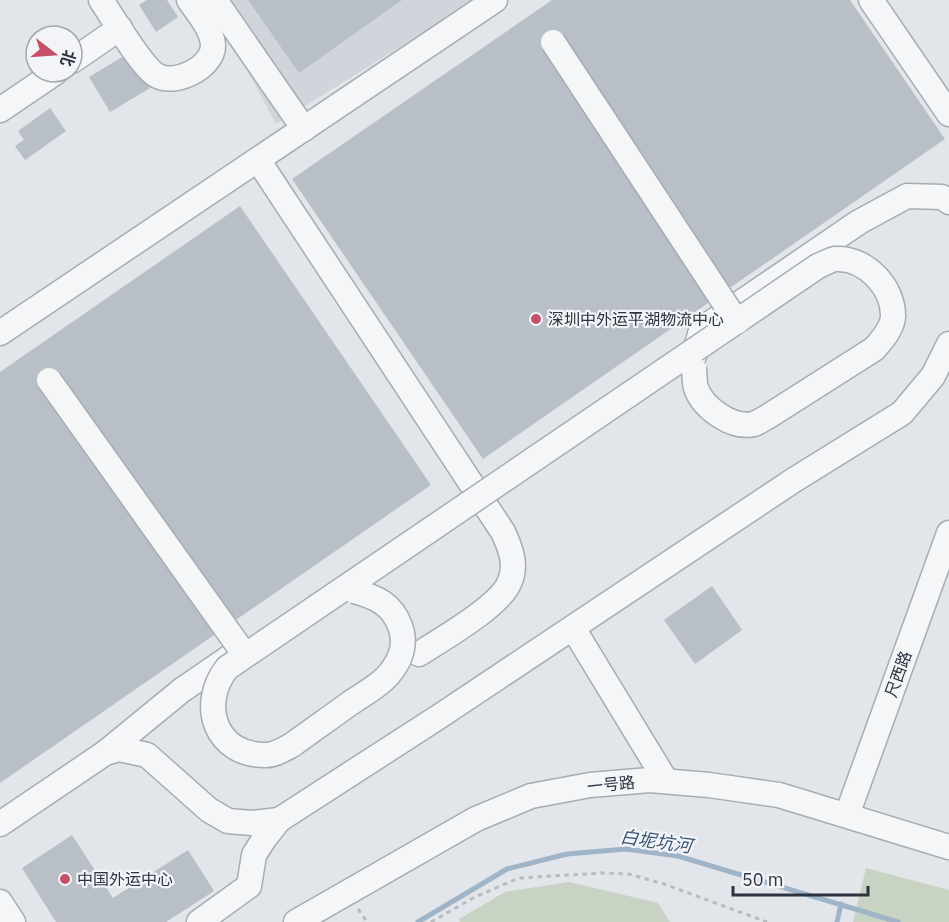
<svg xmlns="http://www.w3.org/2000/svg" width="949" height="922" font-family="'IBM Plex Sans','Noto Sans SC',sans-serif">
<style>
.built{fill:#d0d5db}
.green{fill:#c8d3c4}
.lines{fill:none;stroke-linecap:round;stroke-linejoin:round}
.stream{stroke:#9fb5c7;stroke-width:5}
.building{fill:#b9bfc6}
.minor-casing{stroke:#a7acb3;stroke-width:27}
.path{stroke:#b8bcc1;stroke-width:3;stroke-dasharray:4.5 4.5;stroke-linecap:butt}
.minor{stroke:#f5f6f8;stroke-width:24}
.minor-bridge-casing{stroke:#a7acb3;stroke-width:27;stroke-linecap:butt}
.minor-bridge{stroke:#f5f6f8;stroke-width:24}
.poi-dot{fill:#c65069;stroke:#f2f4f7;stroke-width:2}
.labels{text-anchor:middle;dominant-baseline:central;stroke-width:4.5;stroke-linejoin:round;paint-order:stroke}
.poi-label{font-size:16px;fill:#2b3440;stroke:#f2f4f7;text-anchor:start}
.street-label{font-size:16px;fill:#2b3440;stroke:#f2f4f7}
.water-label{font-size:18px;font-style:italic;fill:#385572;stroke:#f2f4f7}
</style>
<rect width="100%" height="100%" fill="#e2e5e9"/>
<!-- built -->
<polygon class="built" points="203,0 476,0 276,124 239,55"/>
<!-- green -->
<g class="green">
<polygon points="866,868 949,890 949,922 853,922"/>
<polygon points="569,882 658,903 670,922 460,922 459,919 505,892"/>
</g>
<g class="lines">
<!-- stream -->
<g class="stream">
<polyline points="418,922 507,869 567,854 626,849 678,856 898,922"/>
<polyline points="837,922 841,904"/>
</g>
</g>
<!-- building -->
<g class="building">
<polygon points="147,0 167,0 178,17 156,32 139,5"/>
<polygon points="248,0 402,0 299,73"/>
<polygon points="552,0 850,0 945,139 483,459 292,179"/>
<polygon points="129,53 150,88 110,112 89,77"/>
<polygon points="50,108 66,131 25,160 15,146 24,140 18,131"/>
<polygon points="240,206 431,485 0,783 0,372"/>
<polygon points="712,586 742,630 695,664 664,620"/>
<polygon points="72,835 113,898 188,850 214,891 166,922 56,922 22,868"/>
</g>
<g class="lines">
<defs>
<g id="minor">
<path d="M101,0C112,16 141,66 156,75C174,87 214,67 213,45C212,29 198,13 189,0"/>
<polyline points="215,0 304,129"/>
<polyline points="871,0 949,114"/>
<polyline points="72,61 120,28"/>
<polyline points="0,110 56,72"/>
<path d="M258,160L503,532C510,547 517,564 510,581C502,605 442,639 419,654"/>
<polyline points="0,333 495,0"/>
<polyline points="694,356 700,334 708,325 859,222 907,196 942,197 949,202"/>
<polyline points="573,628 666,781"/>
<polyline points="105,753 182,690 239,651"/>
<polyline points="847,815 949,533"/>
<polyline points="0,824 105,753 119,749 147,755 209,810 228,821 252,823 279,820 440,716 794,480 902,413 933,376 949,344"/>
<polyline points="0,902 13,922"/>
<polyline points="199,922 249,886 254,855 264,839 279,820"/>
<polyline points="296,922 476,819 531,796 590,785 650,780 709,785 779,795 949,847"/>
</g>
</defs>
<!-- minor casing -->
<use href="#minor" class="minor-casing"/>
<!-- path -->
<g class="path">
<polyline points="358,909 367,922"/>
<polyline points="431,922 475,897 519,878 602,873 629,874 664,884 767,922"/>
</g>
<!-- minor -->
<use href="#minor" class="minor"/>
<defs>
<g id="minor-bridge">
<polyline points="553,42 737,322"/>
<polyline points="49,380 245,655"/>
<path d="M354,591C376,597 392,604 400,626C405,639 403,654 395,666C385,683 365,693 349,704C330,718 311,731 292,745C284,749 275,755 266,755C216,756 198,705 227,668L818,266C823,264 830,260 835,259C866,257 894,288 893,317C892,329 882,340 874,349L767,417C763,419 759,422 754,424C732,429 703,408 696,388C694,383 695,375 694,369"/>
</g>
</defs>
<!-- minor-bridge casing -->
<use href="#minor-bridge" class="minor-bridge-casing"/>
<!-- minor-bridge -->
<use href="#minor-bridge" class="minor-bridge"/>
</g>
<!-- markers -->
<g class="poi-dot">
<circle cx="536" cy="319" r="6"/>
<circle cx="65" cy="879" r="6"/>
</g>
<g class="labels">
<!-- poi labels -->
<g class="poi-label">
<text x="548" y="319">深圳中外运平湖物流中心</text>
<text x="77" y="879">中国外运中心</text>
</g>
<!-- street labels -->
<g class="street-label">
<text transform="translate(898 674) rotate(-70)">尺西路</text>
<text transform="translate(611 784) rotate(-6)">一号路</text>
</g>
<!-- water labels -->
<g class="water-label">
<text transform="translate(656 841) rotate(8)">白坭坑河</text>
</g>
</g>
<!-- north arrow -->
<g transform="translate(54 54) rotate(107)"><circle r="28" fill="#f2f4f7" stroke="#a2a7ae" stroke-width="1.5"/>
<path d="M0-4.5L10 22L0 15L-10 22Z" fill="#c65069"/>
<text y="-9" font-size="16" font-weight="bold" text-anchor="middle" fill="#2b3440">北</text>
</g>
<!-- scale -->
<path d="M733 886v9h135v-9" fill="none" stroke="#2b3440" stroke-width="3"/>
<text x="742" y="886" font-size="18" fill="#2b3440" stroke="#f2f4f7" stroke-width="4.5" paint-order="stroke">50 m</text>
</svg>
